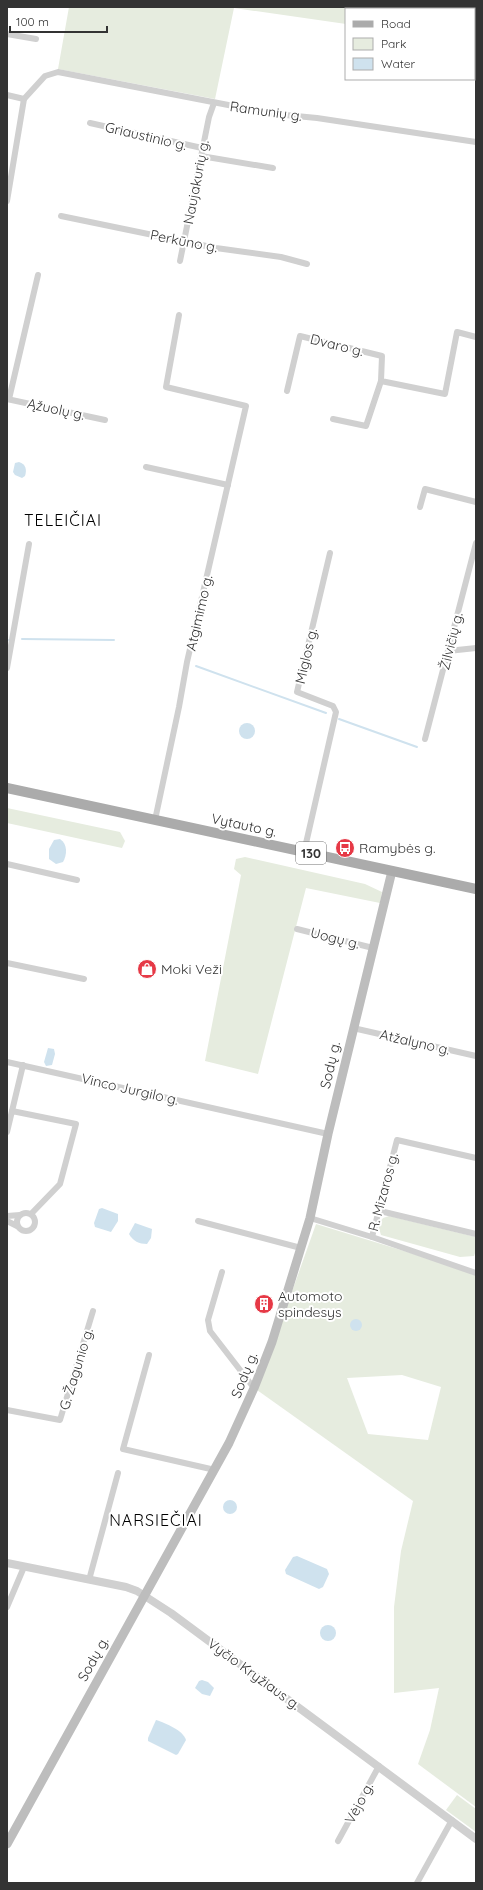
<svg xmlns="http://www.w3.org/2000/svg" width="483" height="1890" font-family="Quicksand,sans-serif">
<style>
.green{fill:#e6ecdf;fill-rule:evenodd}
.water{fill:#cfe2ee}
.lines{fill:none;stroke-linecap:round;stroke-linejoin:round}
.stream{stroke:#cfe2ee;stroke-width:2}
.minor{stroke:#d0d0d0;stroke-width:6}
.tertiary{stroke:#d0d0d0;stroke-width:8}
.secondary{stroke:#bdbdbd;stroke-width:9}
.primary{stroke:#ababab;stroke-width:10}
.labels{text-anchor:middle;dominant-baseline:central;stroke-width:4;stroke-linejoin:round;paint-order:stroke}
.shield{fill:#fff;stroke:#707070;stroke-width:1}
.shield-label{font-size:13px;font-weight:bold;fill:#333}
.street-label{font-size:14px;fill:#333;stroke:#fff}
.poi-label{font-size:14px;fill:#333;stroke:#fff;text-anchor:start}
.quarter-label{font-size:16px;letter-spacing:1px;fill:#000;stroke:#fff}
</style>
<rect width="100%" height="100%" fill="#fff"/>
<!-- green -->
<g class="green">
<polygon points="69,7 466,7 466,9 346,9 346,24 234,8 215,99 58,69"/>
<polygon points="7,808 120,832 125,841 122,848 7,823"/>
<polygon points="245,857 365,884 382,892 380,903 306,888 258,1074 205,1061 241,875 234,869 236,859"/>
<polygon points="389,1216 476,1237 476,1250 474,1256 460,1257 381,1235 378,1225 383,1218"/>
<path d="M316,1224L476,1273V1807L418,1764L430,1730L439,1688L394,1693V1607L401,1551L413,1501L257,1390ZM402,1375L441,1387L428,1440L368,1434L347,1378Z"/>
<polygon points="457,1795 476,1809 476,1832 446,1810"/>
</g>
<!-- water -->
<g class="water">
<path d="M19,462C26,464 27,470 25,476L22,478L15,475L13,472L15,463Z"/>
<circle cx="247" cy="731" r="8"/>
<path d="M60,839C68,844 67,855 63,862L56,864L49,859V849L54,840Z"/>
<polygon points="48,1048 54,1049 55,1054 52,1065 46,1066 44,1062"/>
<polygon points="102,1208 118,1214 118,1221 111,1232 95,1227 94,1223 99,1209"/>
<path d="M135,1223L152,1229L151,1238L147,1244C139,1244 133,1241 129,1234Z"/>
<circle cx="356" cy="1325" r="6"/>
<circle cx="230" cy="1507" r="7"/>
<polygon points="297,1556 327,1569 329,1574 323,1587 319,1589 286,1574 285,1570 293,1557"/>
<circle cx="328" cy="1633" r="8"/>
<polygon points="202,1680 208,1682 214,1688 210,1696 202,1694 195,1688 199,1681"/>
<path d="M156,1720C165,1723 183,1730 186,1740L178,1754L176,1755L148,1741V1738Z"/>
</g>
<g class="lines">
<!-- stream -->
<g class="stream">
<polyline points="22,639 114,640"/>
<polyline points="7,640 8,640"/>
<polyline points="196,666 326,713"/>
<polyline points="339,719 417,747"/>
</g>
<!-- minor -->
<g class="minor">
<polyline points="468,9 468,7"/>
<polyline points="7,34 36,39"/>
<polyline points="7,95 24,99 45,76 58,72 275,114 317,118 476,142"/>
<polyline points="90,123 202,148"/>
<polyline points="201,156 273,168"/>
<polyline points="7,201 24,99"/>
<polyline points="61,216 216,248 281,257 307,264"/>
<polyline points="180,261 209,117 214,103"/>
<polyline points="287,391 300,336 382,356 381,381 445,394 457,332 476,337"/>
<polyline points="7,399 105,420"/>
<polyline points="9,399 38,275"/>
<polyline points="333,419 366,426 381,381"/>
<polyline points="146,467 228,485"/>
<polyline points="420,507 425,489 476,502"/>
<polyline points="448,651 476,648"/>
<polyline points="7,668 29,544"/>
<polyline points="425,739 476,543"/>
<polyline points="155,820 179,707 187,662 246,406 166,387 179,315"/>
<polyline points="304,852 336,712 333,706 297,692 330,553"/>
<polyline points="7,864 77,880"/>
<polyline points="297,929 373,948"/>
<polyline points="7,963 84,979"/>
<polyline points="353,1028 476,1056"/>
<polyline points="7,1062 328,1134"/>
<polyline points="12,1111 23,1065"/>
<polyline points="7,1132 12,1111 76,1124 60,1184 31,1214"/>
<polyline points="380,1211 476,1234"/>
<circle cx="26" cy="1222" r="9"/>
<polyline points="7,1216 20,1215"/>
<polyline points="310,1218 372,1237 397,1140 476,1158"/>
<polyline points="7,1221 17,1226"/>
<polyline points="198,1221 301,1248"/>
<polyline points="372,1237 476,1273"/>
<polyline points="222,1272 208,1320 210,1331 254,1388"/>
<polyline points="149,1355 123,1449 215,1470"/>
<polyline points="7,1410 60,1420 93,1311"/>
<polyline points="89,1580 118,1473"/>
<polyline points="7,1607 24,1567"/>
<polyline points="338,1841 379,1766"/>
<polyline points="417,1883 452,1820"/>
</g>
<!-- tertiary -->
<polyline class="tertiary" points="7,1563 126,1587 137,1591 171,1613 476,1839"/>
<!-- secondary -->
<polyline class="secondary" points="7,1844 229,1443 254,1388 272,1342 310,1218 328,1134 392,871"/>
<!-- primary -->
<polyline class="primary" points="7,788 476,889"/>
</g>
<!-- icons -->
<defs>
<symbol id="bus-disc" viewBox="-11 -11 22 22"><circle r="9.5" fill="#e63946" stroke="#fff"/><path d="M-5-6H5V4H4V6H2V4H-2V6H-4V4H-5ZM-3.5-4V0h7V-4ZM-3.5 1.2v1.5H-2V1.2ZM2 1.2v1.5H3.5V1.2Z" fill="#fff"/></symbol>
<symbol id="shop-disc" viewBox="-11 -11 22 22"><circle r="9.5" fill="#e63946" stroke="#fff"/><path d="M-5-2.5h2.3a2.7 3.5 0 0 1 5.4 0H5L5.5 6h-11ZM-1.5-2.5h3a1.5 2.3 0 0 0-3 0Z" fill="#fff"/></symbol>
<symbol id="building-disc" viewBox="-11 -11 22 22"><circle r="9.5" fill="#e63946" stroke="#fff"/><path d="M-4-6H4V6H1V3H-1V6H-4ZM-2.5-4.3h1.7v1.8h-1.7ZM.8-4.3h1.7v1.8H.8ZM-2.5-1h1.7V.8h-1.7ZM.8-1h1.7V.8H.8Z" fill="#fff"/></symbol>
</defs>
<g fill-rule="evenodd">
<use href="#bus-disc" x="334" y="837" width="22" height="22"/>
<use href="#shop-disc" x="136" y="958" width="22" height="22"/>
<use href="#building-disc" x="253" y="1293" width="22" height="22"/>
</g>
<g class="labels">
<!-- shield labels -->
<rect class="shield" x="296" y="842" width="30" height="22" rx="3"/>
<g class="shield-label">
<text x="311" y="853">130</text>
</g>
<!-- street labels -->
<g class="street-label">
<text transform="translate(266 111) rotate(8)">Ramunių g.</text>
<text transform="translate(146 136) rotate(13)">Griaustinio g.</text>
<text transform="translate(196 182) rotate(-79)">Naujakurių g.</text>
<text transform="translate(184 241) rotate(11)">Perkūno g.</text>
<text transform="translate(337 345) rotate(14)">Dvaro g.</text>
<text transform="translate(56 409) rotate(12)">Ąžuolų g.</text>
<text transform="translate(199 613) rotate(-77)">Atgimimo g.</text>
<text transform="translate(451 641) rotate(-76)">Žilvičių g.</text>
<text transform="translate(306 656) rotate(-77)">Miglos g.</text>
<text transform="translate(244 825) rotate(12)">Vytauto g.</text>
<text transform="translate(335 938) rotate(14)">Uogų g.</text>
<text transform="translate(415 1042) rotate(13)">Atžalyno g.</text>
<text transform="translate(330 1065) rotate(-77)">Sodų g.</text>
<text transform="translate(130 1089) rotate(13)">Vinco Jurgilo g.</text>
<text transform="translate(383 1192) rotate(-75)">R. Mizaros g.</text>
<text transform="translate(76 1369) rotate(-73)">G. Žagunio g.</text>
<text transform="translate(244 1375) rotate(-68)">Sodų g.</text>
<text transform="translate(93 1659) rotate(-61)">Sodų g.</text>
<text transform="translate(254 1674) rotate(36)">Vyčio Kryžiaus g.</text>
<text transform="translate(359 1803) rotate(-62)">Vėjo g.</text>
</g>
<!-- poi labels -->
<g class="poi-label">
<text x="359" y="848">Ramybės g.</text>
<text x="161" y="969">Moki Veži</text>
<text x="278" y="1296">Automoto<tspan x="278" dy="16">spindesys</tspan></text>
</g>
<!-- quarter labels -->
<g class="quarter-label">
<text x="63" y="520">TELEIČIAI</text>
<text x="156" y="1520">NARSIEČIAI</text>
</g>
</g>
<!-- border -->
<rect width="483" height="1890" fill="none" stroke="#333333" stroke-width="16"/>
<!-- legend -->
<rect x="345" y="8" width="130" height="72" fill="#ffffff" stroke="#adadad"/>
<rect x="353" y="21" width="20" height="6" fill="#ababab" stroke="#adadad"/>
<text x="381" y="28" font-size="12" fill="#333333">Road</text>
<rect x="353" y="38" width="20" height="12" fill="#e6ecdf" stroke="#adadad"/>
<text x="381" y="48" font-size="12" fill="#333333">Park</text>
<rect x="353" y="58" width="20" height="12" fill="#cfe2ee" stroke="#adadad"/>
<text x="381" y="68" font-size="12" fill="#333333">Water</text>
<!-- scale -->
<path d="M10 26v6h97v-6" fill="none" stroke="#333333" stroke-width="2"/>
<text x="16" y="26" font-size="12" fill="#333333" stroke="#ffffff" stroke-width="3" paint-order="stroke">100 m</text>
</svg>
